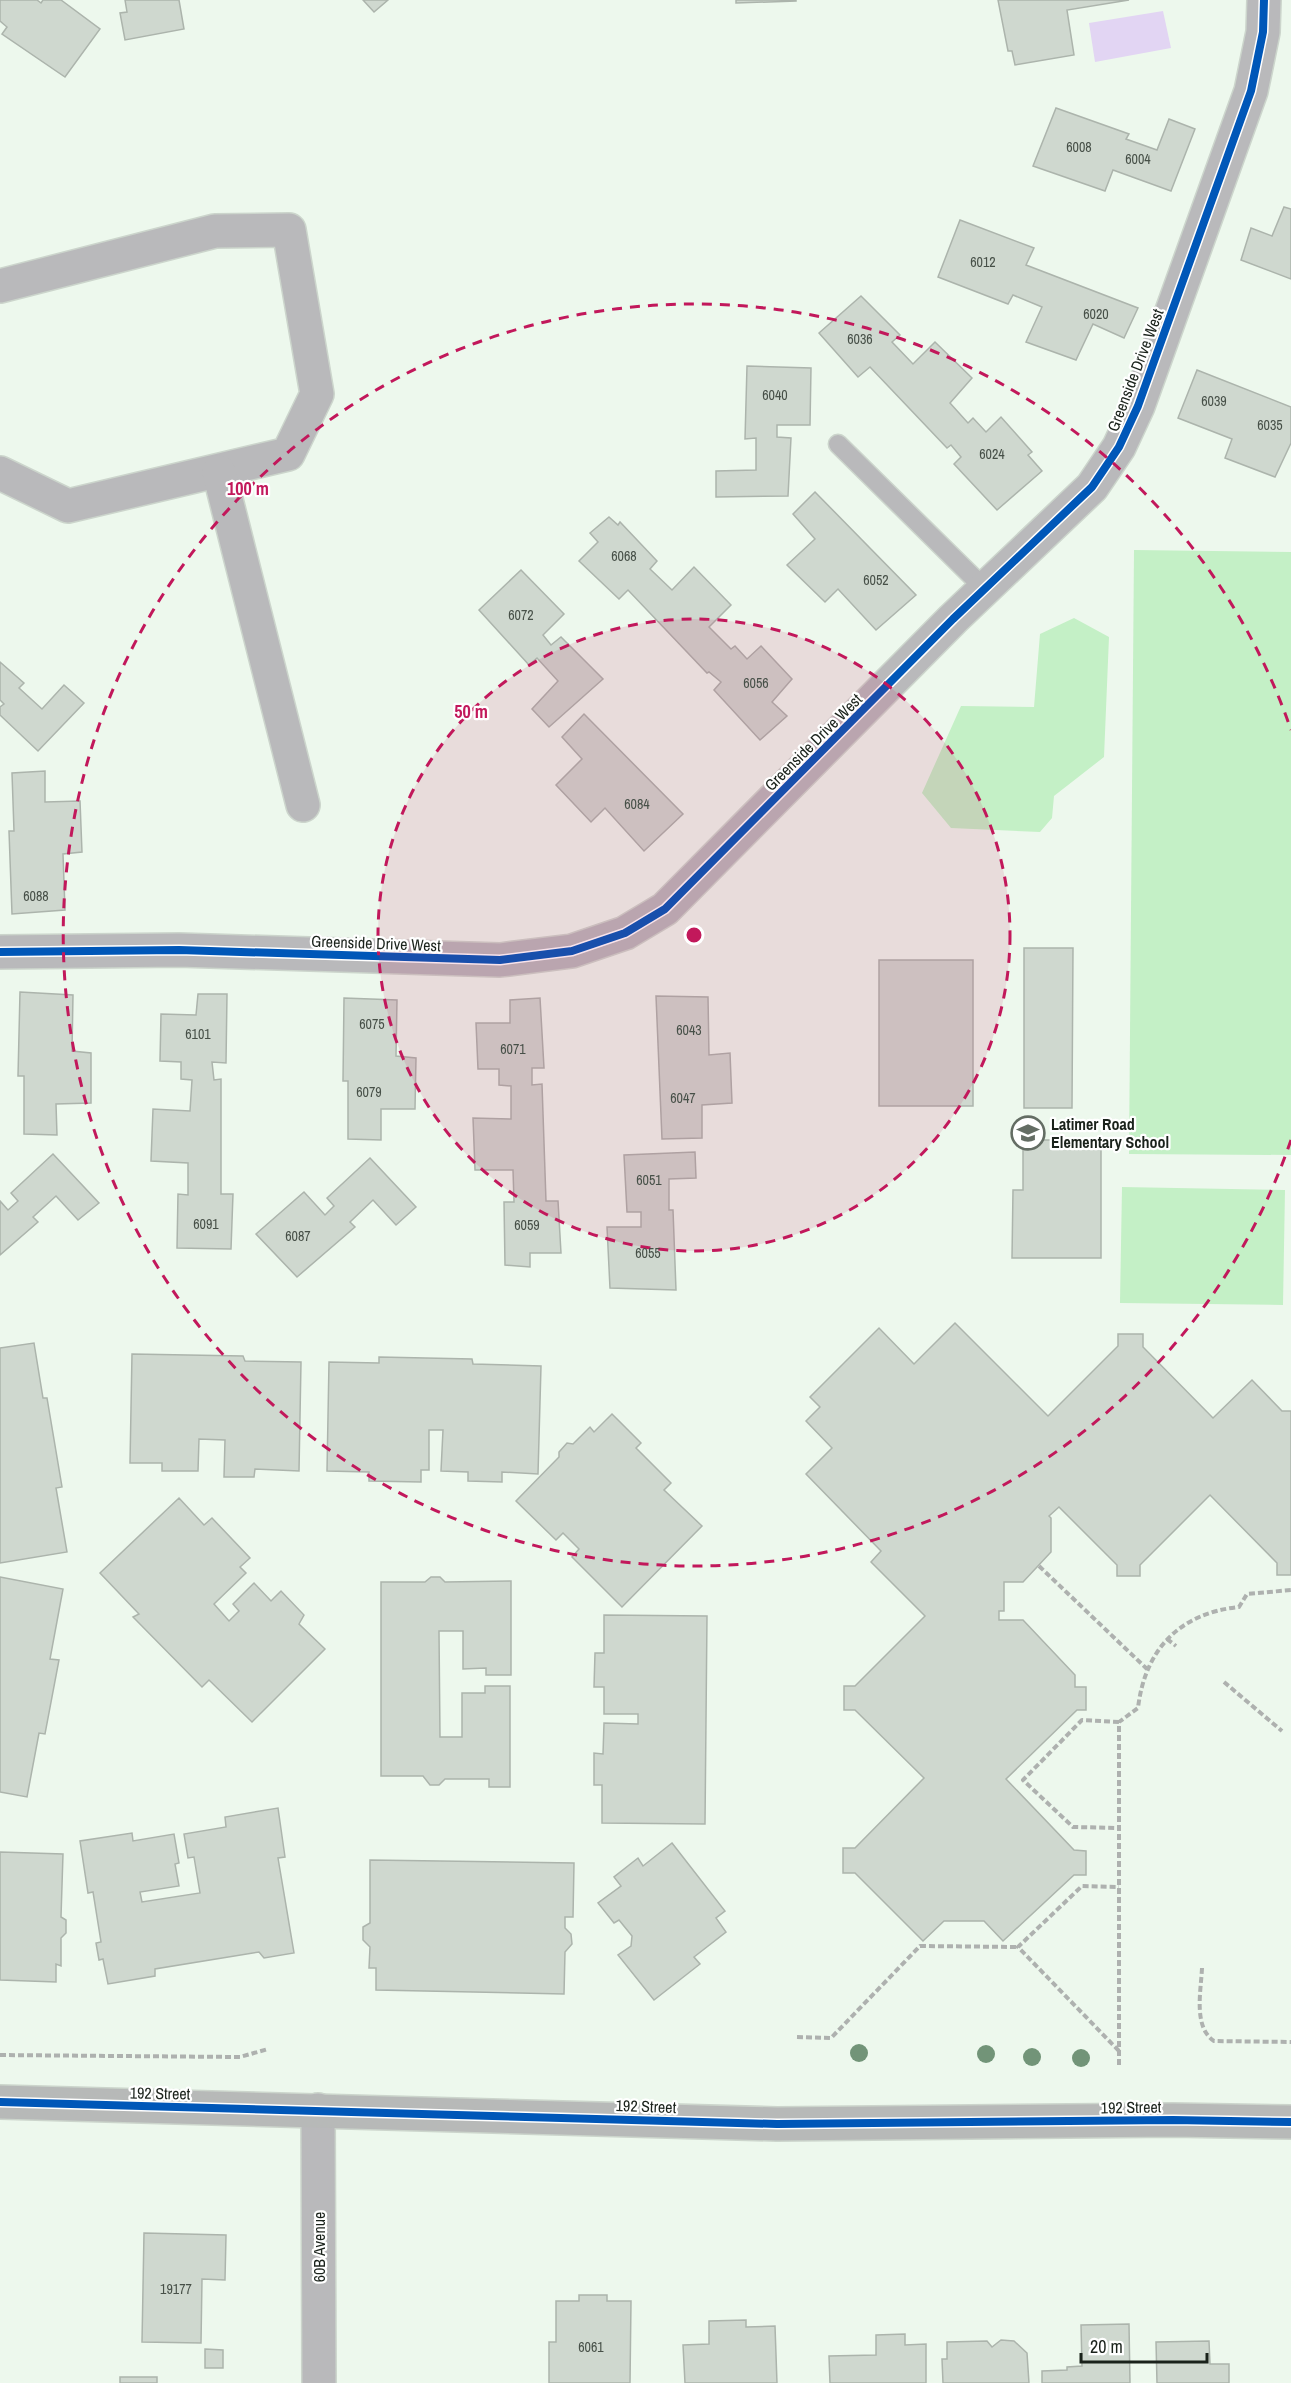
<svg xmlns="http://www.w3.org/2000/svg" width="1291" height="2383" font-family="'Archivo Narrow',sans-serif">
<style>
.green{fill:#c4f0c6}
.water{fill:#e2d5f3}
.building{fill:#cfd8cf;stroke:#acb4ac;stroke-width:1.5}
.lines{fill:none;stroke-linecap:round;stroke-linejoin:round}
.service-casing{stroke:#ccd5cc;stroke-width:21}
.minor-casing{stroke:#ccd5cc;stroke-width:36}
.secondary-casing{stroke:#ccd5cc;stroke-width:36}
.path{stroke:#aeb1af;stroke-width:4;stroke-dasharray:6 3;stroke-linecap:butt}
.service{stroke:#b9b9bb;stroke-width:18}
.minor{stroke:#b9b9bb;stroke-width:33}
.secondary{stroke:#b7b9b8;stroke-width:33}
.cycleway-casing{stroke:#fff;stroke-width:11}
.cycleway{stroke:#0057b8;stroke-width:8}
.tree{fill:#729478}
.ring{fill:none;stroke:#c2185b;stroke-width:3;stroke-dasharray:10 8}
.labels{text-anchor:middle;dominant-baseline:central;stroke-width:4.5;stroke-linejoin:round;paint-order:stroke}
.number-label{font-size:14px;fill:#475048}
.street-label{font-size:16px;fill:#1a221b;stroke:#fff}
.poi-label{font-size:16px;font-weight:bold;fill:#1a221b;stroke:#fff;text-anchor:start}
.centre{fill:#c2185b;stroke:#fff;stroke-width:3}
.ring-label{font-size:18px;text-anchor:middle;font-weight:bold;fill:#c2185b;stroke:#fff;stroke-width:4.5;stroke-linejoin:round;paint-order:stroke}
</style>
<rect width="100%" height="100%" fill="#edf8ed"/>
<!-- green -->
<g class="green">
<polygon points="1134,550 1291,552 1291,1155 1129,1154"/>
<polygon points="1074,618 1109,637 1104,757 1054,796 1052,818 1040,832 951,828 922,793 961,706 1034,707 1040,634"/>
<polygon points="1122,1187 1285,1190 1283,1305 1120,1303"/>
</g>
<!-- water -->
<polygon class="water" points="1163,11 1171,48 1095,62 1089,23"/>
<!-- building -->
<g class="building">
<polygon points="0,0 37,0 41,3 43,0 61,0 100,29 65,77 2,34 7,27 0,21"/>
<polygon points="125,0 179,0 184,29 125,40 120,13 127,12"/>
<polygon points="363,0 388,0 374,12"/>
<polygon points="736,0 796,0 796,1 736,3"/>
<polygon points="998,0 1129,0 1067,10 1074,55 1015,65 1012,51 1008,51"/>
<polygon points="1056,108 1129,134 1126,139 1157,150 1169,119 1195,129 1171,191 1113,170 1105,191 1033,166"/>
<polygon points="1284,207 1291,209 1291,279 1241,260 1251,228 1272,236"/>
<polygon points="960,220 1034,248 1026,265 1138,308 1124,338 1093,324 1076,360 1026,342 1042,307 1013,295 1008,304 938,277"/>
<polygon points="861,296 900,335 892,342 913,364 935,342 972,378 950,403 968,423 973,418 986,432 1001,417 1032,452 1028,455 1042,471 997,510 954,464 961,457 951,445 947,448 870,367 858,377 819,333"/>
<polygon points="747,366 811,368 810,425 777,425 777,437 791,438 788,496 716,497 716,471 756,470 756,438 745,439"/>
<polygon points="1197,370 1291,407 1291,443 1275,477 1225,458 1232,439 1178,418"/>
<polygon points="815,492 916,595 876,630 838,589 825,602 787,565 815,539 793,514"/>
<polygon points="609,517 618,525 620,522 657,561 650,569 672,590 694,567 731,605 709,627 731,649 735,646 747,659 761,646 792,679 772,702 787,716 760,740 714,690 721,682 709,672 707,673 628,590 619,599 579,561 598,542 590,533"/>
<polygon points="521,570 564,614 543,635 551,645 561,637 603,679 549,727 532,709 558,681 537,658 529,665 479,610"/>
<polygon points="0,662 24,683 19,688 42,709 64,685 84,703 38,751 0,715 0,707 4,704 0,700"/>
<polygon points="584,714 683,814 644,851 605,808 591,822 556,785 582,759 562,737"/>
<polygon points="45,771 45,802 80,801 82,852 63,854 65,910 12,914 9,831 14,831 12,773"/>
<polygon points="1024,948 1073,948 1072,1108 1024,1108"/>
<rect x="879" y="960" width="94" height="146"/>
<polygon points="20,992 73,995 72,1051 91,1053 91,1103 56,1104 57,1135 24,1134 24,1076 18,1076"/>
<polygon points="198,994 227,994 226,1063 212,1062 214,1080 221,1079 221,1194 233,1194 231,1249 177,1248 178,1194 188,1195 188,1163 151,1161 153,1109 190,1111 192,1080 181,1079 181,1062 160,1061 161,1014 196,1015"/>
<polygon points="656,996 708,997 709,1055 730,1053 732,1103 702,1105 702,1138 662,1139"/>
<polygon points="344,998 397,1000 396,1056 416,1058 415,1109 381,1109 381,1140 348,1139 348,1081 343,1081"/>
<polygon points="540,998 544,1068 532,1068 532,1085 542,1084 546,1201 558,1201 561,1253 530,1253 530,1267 505,1265 504,1202 514,1202 513,1170 475,1170 473,1118 511,1119 511,1086 499,1085 499,1069 478,1069 476,1023 510,1023 510,1000"/>
<polygon points="1023,1140 1101,1140 1101,1258 1012,1258 1013,1190 1023,1190"/>
<polygon points="695,1152 696,1178 669,1179 669,1210 673,1210 676,1290 610,1288 607,1227 641,1227 641,1212 627,1212 624,1155"/>
<polygon points="53,1154 99,1203 78,1220 56,1196 33,1217 38,1222 0,1255 0,1201 8,1210 18,1201 11,1193"/>
<polygon points="370,1158 416,1207 396,1225 373,1200 350,1222 355,1227 297,1277 256,1234 304,1192 325,1215 334,1206 327,1198"/>
<polygon points="955,1323 1048,1416 1118,1346 1118,1334 1143,1334 1143,1347 1213,1418 1252,1380 1282,1411 1291,1411 1291,1575 1277,1575 1277,1563 1210,1495 1140,1565 1140,1576 1117,1576 1117,1565 1059,1507 1049,1516 1051,1518 1051,1552 1023,1582 1004,1582 1004,1611 999,1611 999,1620 1023,1620 1075,1675 1075,1687 1086,1687 1086,1710 1077,1710 1006,1779 1074,1850 1086,1851 1086,1875 1074,1875 1003,1941 984,1921 944,1921 923,1941 855,1873 843,1873 843,1848 855,1848 924,1778 855,1710 844,1710 844,1686 855,1686 925,1616 871,1562 881,1551 806,1474 832,1448 806,1421 820,1407 810,1397 879,1328 914,1364"/>
<polygon points="34,1343 43,1398 47,1398 62,1487 56,1488 67,1552 0,1563 0,1348"/>
<polygon points="132,1354 243,1356 245,1361 301,1362 299,1471 255,1469 254,1477 224,1477 225,1440 199,1439 198,1471 162,1471 162,1463 130,1463"/>
<polygon points="379,1357 472,1359 473,1364 541,1366 538,1474 502,1472 502,1482 468,1481 468,1472 441,1471 443,1430 429,1430 429,1470 421,1470 421,1482 369,1481 369,1472 327,1471 329,1362 379,1363"/>
<polygon points="612,1414 641,1443 636,1448 671,1483 664,1490 702,1526 622,1607 572,1557 579,1549 563,1533 556,1540 516,1501 559,1457 559,1452 567,1443 573,1444 590,1427 594,1432"/>
<polygon points="179,1498 204,1525 212,1518 250,1558 240,1567 246,1573 214,1604 229,1621 239,1611 233,1604 254,1583 271,1601 281,1591 304,1615 299,1624 325,1649 252,1722 209,1680 202,1687 133,1617 139,1614 100,1573"/>
<polygon points="0,1577 63,1589 50,1659 59,1660 45,1734 39,1733 27,1797 0,1792"/>
<polygon points="431,1577 440,1577 445,1582 511,1581 511,1675 486,1675 486,1668 463,1669 463,1631 439,1631 440,1737 462,1737 462,1693 485,1693 485,1686 510,1686 510,1787 489,1787 489,1779 445,1779 439,1785 430,1785 423,1776 381,1776 381,1582 425,1582"/>
<polygon points="604,1615 707,1616 705,1824 602,1823 602,1785 594,1785 594,1753 603,1754 604,1723 638,1724 638,1714 604,1714 604,1687 594,1687 595,1653 604,1653"/>
<polygon points="278,1808 285,1857 278,1858 294,1953 264,1958 259,1952 155,1969 155,1976 108,1984 103,1959 99,1960 96,1943 101,1942 93,1892 88,1893 80,1841 132,1833 133,1841 174,1834 179,1863 175,1864 179,1886 140,1892 142,1902 200,1893 194,1857 188,1858 184,1834 226,1827 225,1817"/>
<polygon points="672,1843 725,1911 716,1918 726,1932 694,1957 700,1964 654,2000 618,1955 631,1946 632,1936 619,1920 614,1923 598,1903 621,1886 614,1877 638,1858 643,1866"/>
<polygon points="0,1852 63,1854 61,1917 66,1920 66,1933 61,1938 61,1966 56,1964 56,1982 0,1980"/>
<polygon points="370,1860 574,1863 573,1917 565,1917 565,1928 571,1934 572,1944 565,1952 564,1994 376,1990 376,1968 369,1968 370,1947 363,1940 363,1927 370,1923"/>
<polygon points="144,2233 226,2235 225,2280 202,2279 201,2343 142,2342"/>
<polygon points="579,2295 607,2295 607,2301 631,2301 630,2383 549,2383 549,2342 556,2342 556,2301 579,2301"/>
<polygon points="746,2320 746,2327 775,2326 777,2383 685,2383 683,2345 709,2344 709,2321"/>
<polygon points="1129,2324 1130,2383 1042,2383 1042,2371 1067,2370 1067,2367 1082,2366 1081,2325"/>
<polygon points="905,2334 905,2345 926,2344 926,2383 830,2383 829,2356 876,2355 876,2335"/>
<polygon points="1001,2340 1014,2341 1027,2353 1029,2383 943,2383 942,2359 947,2359 947,2342 987,2341 992,2347"/>
<polygon points="1209,2341 1210,2364 1229,2364 1229,2383 1157,2383 1156,2342"/>
<polygon points="205,2349 223,2350 223,2368 205,2368"/>
<rect x="120" y="2377" width="37" height="6"/>
</g>
<g class="lines">
<defs>
<polyline id="service" points="838,444 985,589"/>
<g id="minor">
<polyline points="0,286 215,231 289,230 317,394 288,454 68,506 0,473"/>
<polyline points="219,472 303,805"/>
<polyline points="0,952 179,950 500,960 572,951 625,933 665,909 953,619 1092,487 1119,447 1138,406 1251,91 1263,32 1264,0"/>
<polyline points="318,2110 319,2383"/>
</g>
<polyline id="secondary" points="0,2102 777,2124 1173,2120 1291,2122"/>
</defs>
<!-- service casing -->
<use href="#service" class="service-casing"/>
<!-- minor casing -->
<use href="#minor" class="minor-casing"/>
<!-- secondary casing -->
<use href="#secondary" class="secondary-casing"/>
<!-- path -->
<g class="path">
<polyline points="1039,1566 1147,1669"/>
<polyline points="1167,1639 1176,1646"/>
<polyline points="1224,1682 1282,1731"/>
<polyline points="1119,1722 1082,1720 1023,1780 1073,1827 1119,1828"/>
<path d="M1202,1968C1201,1991 1193,2027 1214,2041L1291,2042"/>
<polyline points="797,2037 831,2038 920,1946 1018,1947"/>
<polyline points="1119,2051 1018,1947 1082,1886 1119,1887"/>
<polyline points="0,2055 240,2057 268,2049"/>
<path d="M1119,2065V1722L1138,1708C1145,1649 1180,1613 1239,1607L1247,1594L1291,1590"/>
</g>
<!-- service -->
<use href="#service" class="service"/>
<!-- minor -->
<use href="#minor" class="minor"/>
<!-- secondary -->
<use href="#secondary" class="secondary"/>
<defs>
<g id="cycleway">
<polyline points="0,952 179,950 500,960 572,951 625,933 665,909 953,619 1092,487 1119,447 1138,406 1251,91 1263,32 1264,0"/>
<polyline points="0,2102 777,2124 1173,2120 1291,2122"/>
</g>
</defs>
<!-- cycleway casing -->
<use href="#cycleway" class="cycleway-casing"/>
<!-- cycleway -->
<use href="#cycleway" class="cycleway"/>
</g>
<!-- trees -->
<g class="tree">
<circle cx="859" cy="2053" r="9"/>
<circle cx="986" cy="2054" r="9"/>
<circle cx="1032" cy="2057" r="9"/>
<circle cx="1081" cy="2058" r="9"/>
</g>
<!-- distance rings -->
<circle cx="694" cy="935" r="316" fill="#c2185b" fill-opacity=".12"/>
<g class="ring">
<circle cx="694" cy="935" r="316"/>
<path d="M1291 1140A631 631 0 1 1 1291 730"/>
</g>
<!-- icons -->
<defs>
<symbol id="school-ring" viewBox="-11 -11 22 22"><circle r="9.5" fill="#fff" stroke="#646d64" stroke-width="1.5"/><path d="M0-5L7-2L0 1L-7-2ZM-4 1L0 2.5L4 1V4Q0 6-4 4Z" fill="#646d64"/></symbol>
</defs>
<g fill-rule="evenodd">
<use href="#school-ring" x="1009" y="1114" width="38" height="38"/>
</g>
<g class="labels">
<!-- number labels -->
<g class="number-label">
<text x="1079" y="147">6008</text>
<text x="1138" y="159">6004</text>
<text x="983" y="262">6012</text>
<text x="1096" y="314">6020</text>
<text x="860" y="339">6036</text>
<text x="775" y="395">6040</text>
<text x="1214" y="401">6039</text>
<text x="1270" y="425">6035</text>
<text x="992" y="454">6024</text>
<text x="624" y="556">6068</text>
<text x="876" y="580">6052</text>
<text x="521" y="615">6072</text>
<text x="756" y="683">6056</text>
<text x="637" y="804">6084</text>
<text x="36" y="896">6088</text>
<text x="372" y="1024">6075</text>
<text x="689" y="1030">6043</text>
<text x="198" y="1034">6101</text>
<text x="513" y="1049">6071</text>
<text x="369" y="1092">6079</text>
<text x="683" y="1098">6047</text>
<text x="649" y="1180">6051</text>
<text x="206" y="1224">6091</text>
<text x="527" y="1225">6059</text>
<text x="298" y="1236">6087</text>
<text x="648" y="1253">6055</text>
<text x="176" y="2289">19177</text>
<text x="591" y="2347">6061</text>
</g>
<!-- street labels -->
<g class="street-label">
<text transform="translate(1135 370) rotate(-69)">Greenside Drive West</text>
<text transform="translate(813 742) rotate(-45)">Greenside Drive West</text>
<text transform="translate(376 943) rotate(2)">Greenside Drive West</text>
<text transform="translate(160 2093) rotate(1)">192 Street</text>
<text transform="translate(646 2106) rotate(2)">192 Street</text>
<text transform="translate(1131 2107) rotate(-1)">192 Street</text>
<text transform="translate(319 2247) rotate(-90)">60B Avenue</text>
</g>
<!-- poi labels -->
<g class="poi-label">
<text x="1051" y="1124">Latimer Road<tspan x="1051" dy="18">Elementary School</tspan></text>
</g>
</g>
<circle cx="694" cy="935" r="9" class="centre"/>
<g class="ring-label">
<text x="248" y="495">100 m</text>
<text x="471" y="718">50 m</text>
</g>
<!-- scale -->
<path d="M1081 2353v9h126v-9" fill="none" stroke="#1a221b" stroke-width="3"/>
<text x="1090" y="2353" font-size="18" fill="#1a221b" stroke="#ffffff" stroke-width="4.5" paint-order="stroke">20 m</text>
</svg>
